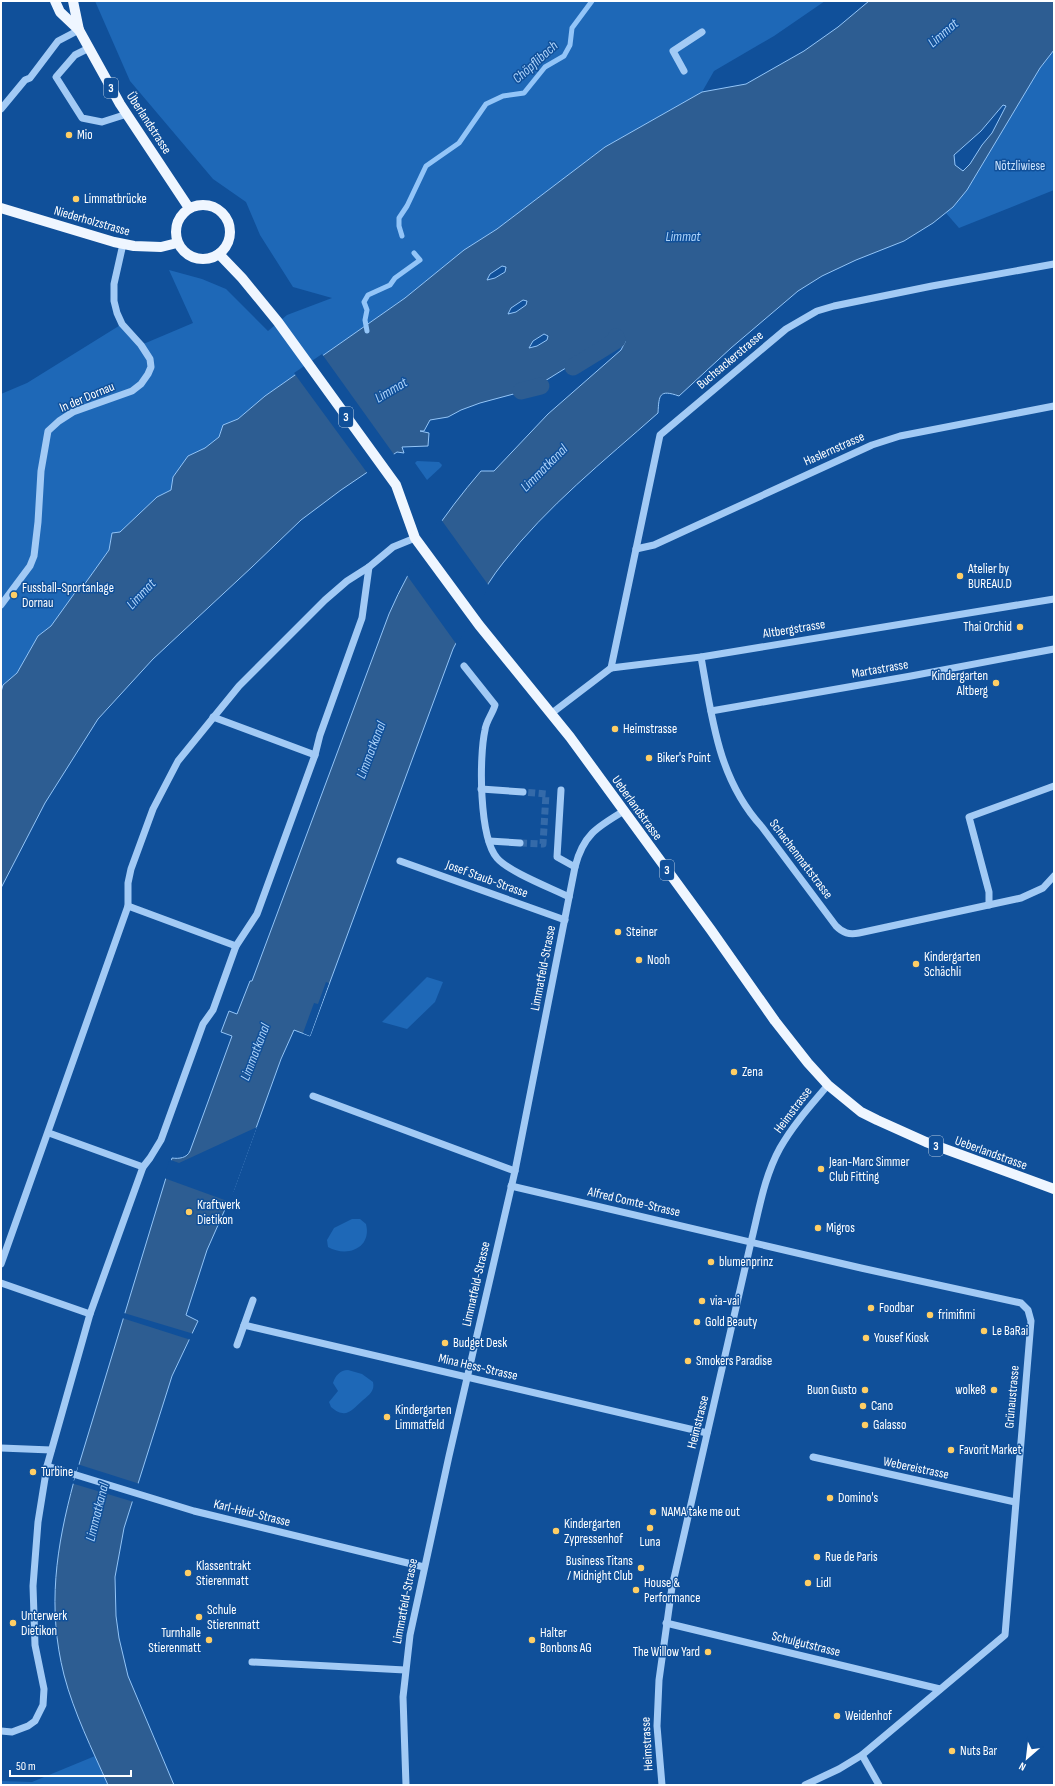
<svg xmlns="http://www.w3.org/2000/svg" width="1055" height="1786" font-family="'Sofia Sans Condensed',sans-serif">
<style>
.green{fill:#1e68b7}
.water{fill:#2d5d92;stroke:#93c5f8;fill-rule:evenodd}
.pier{fill:#10509a}
.lines{fill:none;stroke-linecap:round;stroke-linejoin:round}
.stream{stroke:#93c5f8;stroke-width:5}
.canal{stroke:#2d5d92;stroke-width:17}
.minor-tunnel{stroke:#346aa9;stroke-width:7;stroke-dasharray:7 3.5;stroke-linecap:butt}
.minor{stroke:#a2caf5;stroke-width:7}
.major{stroke:#eff6ff;stroke-width:10}
.poi-dot{fill:#ffce65;stroke:#10509a;stroke-width:1.5}
.labels{text-anchor:middle;dominant-baseline:central;stroke-width:3;stroke-linejoin:round;paint-order:stroke}
.shield{fill:#10509a;stroke:#b7cae1;stroke-width:1}
.shield-label{font-size:12px;font-weight:bold;fill:#fff}
.street-label{font-size:13px;fill:#fff;stroke:#10509a}
.poi-label{font-size:13px;fill:#fff;stroke:#10509a;text-anchor:start}
.park-label{font-size:13px;fill:#cae3fe;stroke:#10509a}
.water-label{font-size:14px;font-style:italic;fill:#aed4fb;stroke:#10509a}
</style>
<rect width="100%" height="100%" fill="#10509a"/>
<!-- green -->
<g class="green">
<polygon points="95,1 825,1 774,36 714,71 702,92 605,147 497,229 464,250 405,298 265,396 238,419 223,425 219,437 205,448 188,456 173,477 171,490 157,497 120,532 112,533 109,550 84,585 79,588 51,626 38,636 17,673 3,685 1,692 1,394 27,383 122,324 141,345 193,323 169,270 202,279 226,289 268,331 287,315 332,298 293,287 260,235 246,202 213,179 130,81"/>
<polygon points="1054,50 1054,190 959,228 946,213 967,190 1040,68"/>
<polygon points="417,461 439,462 442,465 441,467 427,480 415,463"/>
<polygon points="427,977 443,982 435,1002 407,1029 382,1022"/>
<path d="M352,1219H360L366,1224C372,1248 347,1258 328,1247L327,1240L334,1228Z"/>
<path d="M348,1370L362,1374L373,1382C375,1391 369,1395 363,1400C352,1410 346,1420 331,1407L329,1402L338,1391L333,1383C335,1376 340,1370 348,1370Z"/>
<polygon points="95,1756 108,1785 1,1785 1,1781 32,1782"/>
</g>
<!-- water -->
<path class="water" d="M869,1H1054V50L1040,68L967,190L953,207L933,223L904,241L856,260L822,276L798,291L731,348L679,396C659,389 659,395 658,413C604,461 547,506 503,563C482,589 468,620 453,649L310,1036L294,1030L281,1059L234,1189L207,1250L186,1315L198,1321L172,1376L124,1528L115,1577L116,1616L119,1638L128,1676L174,1785H108C92,1749 74,1713 64,1675C47,1607 56,1548 74,1481L172,1158C179,1159 187,1158 190,1151L232,1036L221,1032L229,1011L237,1014L250,981H252L389,614C412,561 444,514 481,471H494L548,414L621,350L625,342L623,336L619,335L540,384H534L521,390V392L480,403L461,410L448,417L430,420L424,431H420L429,433L428,446L402,447L404,453L397,452L341,490L301,520L252,567L153,659L98,719L45,803L1,888V692L3,685L17,673L38,636L51,626L79,587L84,585L109,550L112,533L120,532L157,497L171,490L173,477L188,456L205,448L219,437L223,425L238,419L265,396L405,298L464,250L497,229L605,147L702,92L746,84L804,51L838,27ZM1003,105L1006,106L992,133L982,145L970,164L963,171L955,165L954,155L981,131ZM502,266L506,267L505,272L495,278L487,280L490,274ZM523,300L527,301L526,305L516,312L508,314L511,308ZM544,334L548,336L547,340L537,346L529,348L533,341Z"/>
<!-- pier -->
<g class="pier">
<polygon points="322,354 395,456 368,474 294,373"/>
<polygon points="440,518 489,586 457,645 406,574"/>
<polygon points="326,982 329,983 310,1036 303,1033 314,1003 318,1004"/>
<polygon points="257,1127 230,1202 164,1178 170,1158 171,1160 179,1163"/>
<polygon points="124,1313 194,1334 191,1340 122,1318"/>
<polygon points="77,1464 140,1484 134,1502 71,1483 72,1480 74,1481 76,1475 78,1467 77,1467"/>
</g>
<g class="lines">
<!-- stream -->
<g class="stream">
<polyline points="402,236 399,226 399,218 407,206 426,166 459,143 486,104 503,96 524,93 545,67 564,56 570,45 572,28 592,1"/>
<polyline points="367,331 365,320 367,310 364,302 368,295 390,285 395,278 420,260 414,253"/>
</g>
<!-- canal -->
<g class="canal">
<polyline points="573,367 617,340 616,337"/>
<polyline points="521,391 541,386"/>
</g>
<!-- minor-tunnel -->
<polyline class="minor-tunnel" points="520,843 543,844 546,794 523,792"/>
<!-- minor -->
<g class="minor">
<polyline points="89,48 75,55 56,77 82,118 102,122 127,114"/>
<polyline points="684,71 673,51 702,32"/>
<polyline points="1,109 25,80 30,78 58,41 79,30"/>
<polyline points="636,549 654,545 872,445 900,436 1054,406"/>
<polyline points="1,605 30,566 34,556 38,522 41,471 48,431 59,421 73,412 132,391 141,384 148,374 151,367 150,359 141,345 122,324 117,313 114,301 114,284 123,244"/>
<path d="M701,657C712,718 718,779 762,827L836,926C843,933 849,935 859,933L1021,898L1043,888L1054,876"/>
<path d="M464,666L495,705C493,713 486,721 485,730C479,757 479,837 497,858C509,872 551,888 569,897"/>
<polyline points="611,668 660,435 786,329 817,311 834,306 932,286 1054,264"/>
<polyline points="711,711 911,676 1054,649"/>
<polyline points="552,713 611,668 701,657 1054,599"/>
<polyline points="213,717 315,755"/>
<polyline points="481,789 523,792"/>
<polyline points="561,790 557,857 575,867"/>
<polyline points="489,841 520,843"/>
<polyline points="400,861 565,920"/>
<polyline points="989,905 989,892 969,817 1054,786"/>
<polyline points="128,906 236,946"/>
<polyline points="313,1096 515,1171"/>
<polyline points="49,1133 143,1167"/>
<polyline points="511,1186 861,1268 1021,1303 1028,1310 1031,1321 1005,1635 862,1755 839,1769 805,1785"/>
<polyline points="1,1264 128,906 128,883 131,869 153,809 178,761 239,686 325,600 347,581 369,567 393,547 415,538"/>
<polyline points="1,1283 90,1314"/>
<polyline points="244,1325 707,1433"/>
<polyline points="237,1345 253,1300"/>
<polyline points="1,1448 51,1450"/>
<polyline points="813,1457 1015,1502"/>
<polyline points="47,1466 194,1511 424,1567"/>
<polyline points="666,1623 940,1689"/>
<polyline points="252,1662 405,1670"/>
<polyline points="1,1731 12,1732 28,1726 35,1721 43,1705 44,1689 35,1645 33,1586 38,1522 47,1466 90,1314 143,1167 150,1158 161,1140 203,1024 213,1010 236,946 257,914 315,755 320,735 362,618 369,567"/>
<polyline points="862,1755 879,1785"/>
<path d="M406,1785L403,1697L410,1635L449,1456L515,1171L575,867C583,835 597,827 624,811"/>
<path d="M662,1785L657,1726L659,1680L672,1587L751,1242C759,1210 764,1177 780,1148C793,1125 811,1105 828,1085"/>
</g>
<!-- major -->
<g class="major">
<polyline points="55,1 60,12 79,30 120,104 189,208"/>
<polyline points="73,1 79,30"/>
<circle cx="203" cy="232" r="27"/>
<polyline points="1,208 114,242 134,246 161,247 177,243"/>
<polyline points="219,254 242,278 278,322 396,485 415,538 479,625 570,737 711,930 775,1021 808,1063 828,1085 861,1112 877,1120 926,1142 1054,1189"/>
</g>
</g>
<!-- markers -->
<g class="poi-dot">
<circle cx="69" cy="135" r="4"/>
<circle cx="76" cy="199" r="4"/>
<circle cx="960" cy="576" r="4"/>
<circle cx="14" cy="595" r="4"/>
<circle cx="1020" cy="627" r="4"/>
<circle cx="996" cy="683" r="4"/>
<circle cx="615" cy="729" r="4"/>
<circle cx="649" cy="758" r="4"/>
<circle cx="618" cy="932" r="4"/>
<circle cx="639" cy="960" r="4"/>
<circle cx="916" cy="964" r="4"/>
<circle cx="734" cy="1072" r="4"/>
<circle cx="821" cy="1169" r="4"/>
<circle cx="189" cy="1212" r="4"/>
<circle cx="818" cy="1228" r="4"/>
<circle cx="711" cy="1262" r="4"/>
<circle cx="702" cy="1301" r="4"/>
<circle cx="871" cy="1308" r="4"/>
<circle cx="930" cy="1315" r="4"/>
<circle cx="697" cy="1322" r="4"/>
<circle cx="984" cy="1331" r="4"/>
<circle cx="866" cy="1338" r="4"/>
<circle cx="445" cy="1343" r="4"/>
<circle cx="688" cy="1361" r="4"/>
<circle cx="865" cy="1390" r="4"/>
<circle cx="994" cy="1390" r="4"/>
<circle cx="863" cy="1406" r="4"/>
<circle cx="387" cy="1417" r="4"/>
<circle cx="865" cy="1425" r="4"/>
<circle cx="951" cy="1450" r="4"/>
<circle cx="33" cy="1472" r="4"/>
<circle cx="830" cy="1498" r="4"/>
<circle cx="653" cy="1512" r="4"/>
<circle cx="650" cy="1528" r="4"/>
<circle cx="556" cy="1531" r="4"/>
<circle cx="817" cy="1557" r="4"/>
<circle cx="641" cy="1568" r="4"/>
<circle cx="188" cy="1573" r="4"/>
<circle cx="808" cy="1583" r="4"/>
<circle cx="636" cy="1590" r="4"/>
<circle cx="199" cy="1617" r="4"/>
<circle cx="13" cy="1623" r="4"/>
<circle cx="209" cy="1640" r="4"/>
<circle cx="532" cy="1640" r="4"/>
<circle cx="708" cy="1652" r="4"/>
<circle cx="837" cy="1716" r="4"/>
<circle cx="952" cy="1751" r="4"/>
</g>
<g class="labels">
<!-- shield labels -->
<g class="shield">
<rect x="104" y="78" width="14" height="20" rx="3"/>
<rect x="339" y="407" width="14" height="20" rx="3"/>
<rect x="660" y="860" width="14" height="20" rx="3"/>
<rect x="929" y="1136" width="14" height="20" rx="3"/>
</g>
<g class="shield-label">
<text x="111" y="88">3</text>
<text x="346" y="417">3</text>
<text x="667" y="870">3</text>
<text x="936" y="1146">3</text>
</g>
<!-- street labels -->
<g class="street-label">
<text transform="translate(149 123) rotate(57)">Überlandstrasse</text>
<text transform="translate(92 221) rotate(16)">Niederholzstrasse</text>
<text transform="translate(730 360) rotate(-40)">Buchsackerstrasse</text>
<text transform="translate(87 397) rotate(-23)">In der Dornau</text>
<text transform="translate(834 449) rotate(-24)">Haslernstrasse</text>
<text transform="translate(794 629) rotate(-9)">Altbergstrasse</text>
<text transform="translate(880 669) rotate(-10)">Martastrasse</text>
<text transform="translate(637 808) rotate(54)">Ueberlandstrasse</text>
<text transform="translate(801 859) rotate(53)">Schachenmattstrasse</text>
<text transform="translate(487 879) rotate(20)">Josef Staub-Strasse</text>
<text transform="translate(543 968) rotate(-79)">Limmatfeld-Strasse</text>
<text transform="translate(793 1110) rotate(-53)">Heimstrasse</text>
<text transform="translate(991 1153) rotate(20)">Ueberlandstrasse</text>
<text transform="translate(634 1202) rotate(13)">Alfred Comte-Strasse</text>
<text transform="translate(476 1284) rotate(-77)">Limmatfeld-Strasse</text>
<text transform="translate(478 1367) rotate(13)">Mina Hess-Strasse</text>
<text transform="translate(1012 1397) rotate(-85)">Grünaustrasse</text>
<text transform="translate(698 1422) rotate(-76)">Heimstrasse</text>
<text transform="translate(916 1468) rotate(12)">Webereistrasse</text>
<text transform="translate(252 1513) rotate(14)">Karl-Heid-Strasse</text>
<text transform="translate(405 1601) rotate(-79)">Limmatfeld-Strasse</text>
<text transform="translate(806 1644) rotate(14)">Schulgutstrasse</text>
<text transform="translate(647 1744) rotate(-93)">Heimstrasse</text>
</g>
<!-- poi labels -->
<g class="poi-label">
<text x="77" y="135">Mio</text>
<text x="84" y="199">Limmatbrücke</text>
<text x="968" y="569">Atelier by<tspan x="968" dy="15">BUREAU.D</tspan></text>
<text x="22" y="588">Fussball-Sportanlage<tspan x="22" dy="15">Dornau</tspan></text>
<text x="1012" y="627" text-anchor="end">Thai Orchid</text>
<text x="988" y="676" text-anchor="end">Kindergarten<tspan x="988" dy="15">Altberg</tspan></text>
<text x="623" y="729">Heimstrasse</text>
<text x="657" y="758">Biker's Point</text>
<text x="626" y="932">Steiner</text>
<text x="924" y="957">Kindergarten<tspan x="924" dy="15">Schächli</tspan></text>
<text x="647" y="960">Nooh</text>
<text x="742" y="1072">Zena</text>
<text x="829" y="1162">Jean-Marc Simmer<tspan x="829" dy="15">Club Fitting</tspan></text>
<text x="197" y="1205">Kraftwerk<tspan x="197" dy="15">Dietikon</tspan></text>
<text x="826" y="1228">Migros</text>
<text x="719" y="1262">blumenprinz</text>
<text x="710" y="1301">via-vai</text>
<text x="879" y="1308">Foodbar</text>
<text x="938" y="1315">frimifimi</text>
<text x="705" y="1322">Gold Beauty</text>
<text x="992" y="1331">Le BaRai</text>
<text x="874" y="1338">Yousef Kiosk</text>
<text x="453" y="1343">Budget Desk</text>
<text x="696" y="1361">Smokers Paradise</text>
<text x="857" y="1390" text-anchor="end">Buon Gusto</text>
<text x="986" y="1390" text-anchor="end">wolke8</text>
<text x="871" y="1406">Cano</text>
<text x="395" y="1410">Kindergarten<tspan x="395" dy="15">Limmatfeld</tspan></text>
<text x="873" y="1425">Galasso</text>
<text x="959" y="1450">Favorit Market</text>
<text x="41" y="1472">Turbine</text>
<text x="838" y="1498">Domino's</text>
<text x="661" y="1512">NAMA take me out</text>
<text x="564" y="1524">Kindergarten<tspan x="564" dy="15">Zypressenhof</tspan></text>
<text x="650" y="1542" text-anchor="middle">Luna</text>
<text x="825" y="1557">Rue de Paris</text>
<text x="633" y="1561" text-anchor="end">Business Titans<tspan x="633" dy="15">/ Midnight Club</tspan></text>
<text x="196" y="1566">Klassentrakt<tspan x="196" dy="15">Stierenmatt</tspan></text>
<text x="644" y="1583">House &amp;<tspan x="644" dy="15">Performance</tspan></text>
<text x="816" y="1583">Lidl</text>
<text x="207" y="1610">Schule<tspan x="207" dy="15">Stierenmatt</tspan></text>
<text x="21" y="1616">Unterwerk<tspan x="21" dy="15">Dietikon</tspan></text>
<text x="201" y="1633" text-anchor="end">Turnhalle<tspan x="201" dy="15">Stierenmatt</tspan></text>
<text x="540" y="1633">Halter<tspan x="540" dy="15">Bonbons AG</tspan></text>
<text x="700" y="1652" text-anchor="end">The Willow Yard</text>
<text x="845" y="1716">Weidenhof</text>
<text x="960" y="1751">Nuts Bar</text>
</g>
<!-- park labels -->
<g class="park-label">
<text x="1020" y="166">Nötzliwiese</text>
</g>
<!-- water labels -->
<g class="water-label">
<text transform="translate(943 33) rotate(-41)">Limmat</text>
<text transform="translate(535 62) rotate(-42)">Chöpflibach</text>
<text x="683" y="236">Limmat</text>
<text transform="translate(391 390) rotate(-31)">Limmat</text>
<text transform="translate(544 468) rotate(-45)">Limmatkanal</text>
<text transform="translate(141 594) rotate(-47)">Limmat</text>
<text transform="translate(371 750) rotate(-69)">Limmatkanal</text>
<text transform="translate(255 1052) rotate(-69)">Limmatkanal</text>
<text transform="translate(97 1512) rotate(-76)">Limmatkanal</text>
</g>
</g>
<!-- border -->
<rect width="1055" height="1786" fill="none" stroke="#ffffff" stroke-width="4"/>
<!-- north arrow -->
<g transform="translate(1027 1758) rotate(208)" stroke="#10509a" stroke-width="3" paint-order="stroke">
<path d="M0-3L7 15L0 10L-7 15Z" fill="#ffffff"/>
<text y="-6" font-size="11" font-weight="bold" text-anchor="middle" fill="#ffffff">N</text>
</g>
<!-- scale -->
<path d="M10 1770v6h121v-6" fill="none" stroke="#ffffff" stroke-width="2"/>
<text x="16" y="1770" font-size="12" fill="#ffffff" stroke="#10509a" stroke-width="3" paint-order="stroke">50 m</text>
</svg>
